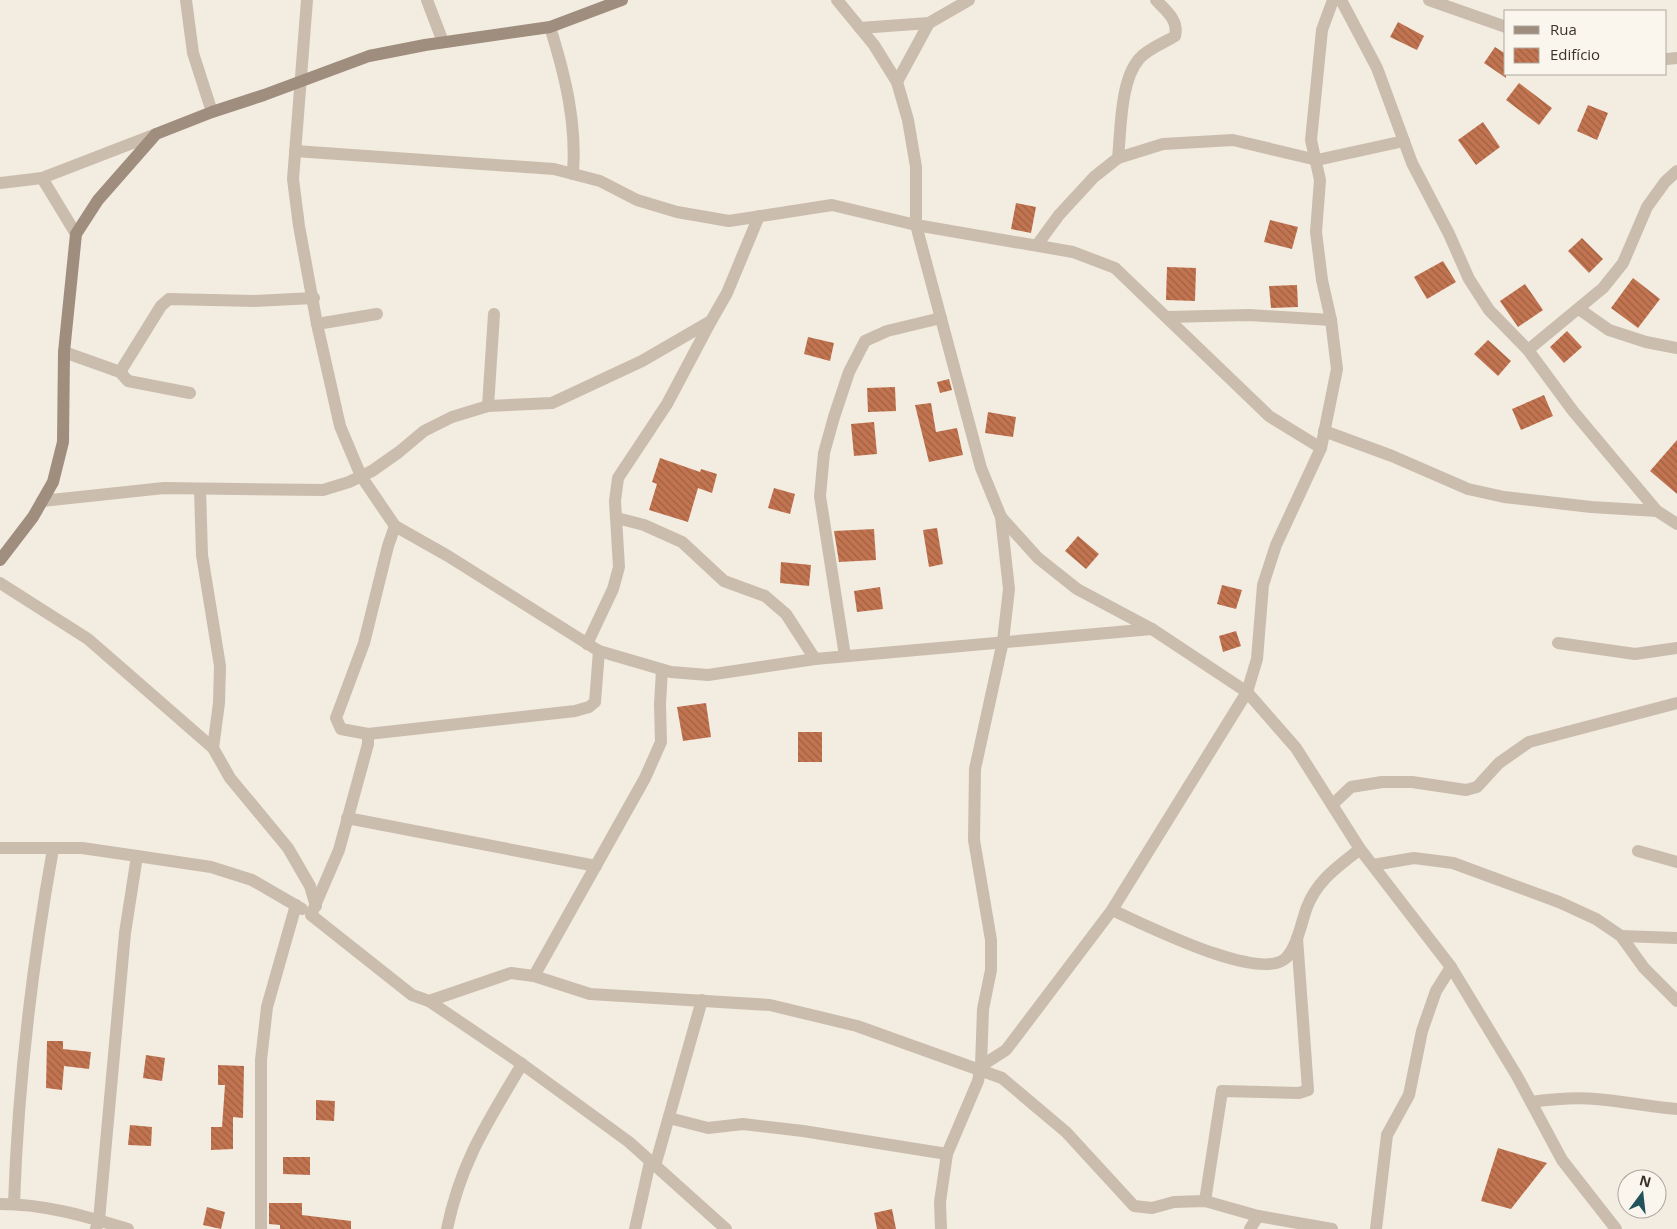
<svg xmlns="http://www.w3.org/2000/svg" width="1677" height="1229" font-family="'Open Sans',sans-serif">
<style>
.building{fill:url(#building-back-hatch)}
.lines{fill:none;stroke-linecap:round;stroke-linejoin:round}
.street{stroke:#cbbdad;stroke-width:12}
.secondary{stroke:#9f8d7e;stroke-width:12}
</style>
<defs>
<pattern id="building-back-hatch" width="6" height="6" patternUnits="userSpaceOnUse" patternTransform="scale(1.25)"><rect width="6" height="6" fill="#c27450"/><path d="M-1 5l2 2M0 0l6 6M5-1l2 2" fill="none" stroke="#9f6043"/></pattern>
</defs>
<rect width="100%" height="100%" fill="#f3ece1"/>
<!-- building -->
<g class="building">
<polygon points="1398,22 1424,36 1417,50 1390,37"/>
<polygon points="1495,47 1506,54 1506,78 1484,63"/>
<polygon points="1519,83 1552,108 1539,125 1506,100"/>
<polygon points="1588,105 1608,113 1597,140 1577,131"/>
<polygon points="1483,122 1500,147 1476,165 1458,140"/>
<polygon points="1016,203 1036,207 1031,233 1011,229"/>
<polygon points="1270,220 1298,227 1292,249 1264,242"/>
<polygon points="1582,238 1603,259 1589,273 1568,251"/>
<polygon points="1443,261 1456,282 1427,299 1414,277"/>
<polygon points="1167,267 1196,268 1195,301 1166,300"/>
<polygon points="1633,278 1660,299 1638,328 1611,308"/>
<polygon points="1525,284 1543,310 1518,327 1500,301"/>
<polygon points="1297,285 1298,307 1271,308 1269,286"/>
<polygon points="1567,331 1582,347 1564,363 1550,347"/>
<polygon points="808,337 834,343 830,361 804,354"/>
<polygon points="1488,340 1511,361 1498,376 1474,354"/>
<polygon points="949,379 952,390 940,393 937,382"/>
<polygon points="895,387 896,411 868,412 867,388"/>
<polygon points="1544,395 1553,416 1521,430 1512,409"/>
<polygon points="931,403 936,432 957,428 963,455 929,462 915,405"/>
<polygon points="988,412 1016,417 1013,437 985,433"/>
<polygon points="874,422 877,454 854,456 851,424"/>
<polygon points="1677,440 1677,494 1650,471"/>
<polygon points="660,458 700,472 701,469 717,474 712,493 698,488 688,522 649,510 657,484 652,482"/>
<polygon points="774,488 795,494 790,514 768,508"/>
<polygon points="937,528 943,564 929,567 923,530"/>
<polygon points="874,529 876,560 839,562 834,531"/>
<polygon points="1078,536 1099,554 1086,569 1065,551"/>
<polygon points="781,562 811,565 809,586 780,583"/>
<polygon points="1222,585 1242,590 1236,609 1217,604"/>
<polygon points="880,587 883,609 857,612 854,591"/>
<polygon points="1236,631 1241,646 1223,652 1219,636"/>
<polygon points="706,703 711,737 683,741 677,707"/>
<rect x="798" y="732" width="24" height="30"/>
<polygon points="47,1041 63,1041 63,1049 91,1052 89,1069 64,1066 62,1090 46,1088"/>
<polygon points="146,1055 165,1058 162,1081 143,1078"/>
<polygon points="218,1065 244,1066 243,1118 233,1117 233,1149 211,1150 211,1127 222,1127 225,1085 218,1085"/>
<polygon points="316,1100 335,1101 334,1121 316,1120"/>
<polygon points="130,1125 152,1127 151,1146 128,1145"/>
<polygon points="1498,1148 1547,1163 1511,1209 1481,1201"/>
<polygon points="283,1157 310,1157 310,1175 283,1174"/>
<polygon points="269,1203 302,1203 302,1215 351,1221 351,1229 280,1229 280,1225 269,1224"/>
<polygon points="207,1207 225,1212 221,1229 203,1225"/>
<polygon points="892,1209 896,1229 877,1229 874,1213"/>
</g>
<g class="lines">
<!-- street -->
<g class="street">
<polyline points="186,0 193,53 212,112"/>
<polyline points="307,0 293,179 299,226 317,324 340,426 361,476 395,526"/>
<polyline points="427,0 443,42"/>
<polyline points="837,0 874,45 897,82 908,120 916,167 916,225 981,468 1001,517 1009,589 1003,641 975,769 974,840 991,940 991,970 983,1009 981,1066 978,1081 947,1154 940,1202 941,1229"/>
<polyline points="1341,0 1377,68 1412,163 1449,234 1469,279 1489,310 1528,350 1573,411 1625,473 1657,511 1677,524"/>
<polyline points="1429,0 1506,27"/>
<path d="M550,27C565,75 577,123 573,174"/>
<polyline points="860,28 929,23 969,0"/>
<polyline points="1666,59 1677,58"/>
<polyline points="897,82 929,23"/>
<polyline points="295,151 554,169 600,181 637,200 677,212 729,221 832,205 916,225 1073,252 1115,268 1269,416 1321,448"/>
<path d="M1118,158C1121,130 1120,81 1139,59C1147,49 1164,43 1175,36C1179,20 1166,11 1156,0"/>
<polyline points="42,178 156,134"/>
<polyline points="0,183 42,178 76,234"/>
<polyline points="1037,245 1059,215 1094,177 1118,158 1163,144 1233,140 1317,160 1404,141"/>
<polyline points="1579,309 1609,330 1646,342 1677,348"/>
<polyline points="1167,317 1249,315 1331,320"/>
<polyline points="317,324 377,314"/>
<polyline points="1528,350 1603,288 1623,263 1647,207 1665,182 1677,171"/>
<polyline points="64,352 120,372 128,381 190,393"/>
<polyline points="120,372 161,306 169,299 254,301 314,298"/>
<polyline points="488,406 494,314"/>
<polyline points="1324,431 1392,456 1468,489 1504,497 1591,507 1657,511"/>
<polyline points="200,489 202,555 220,666 219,703 213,748 230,778 288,848 310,886 316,906"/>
<polyline points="42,501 164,488 323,490 349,482 372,471 399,452 424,431 452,417 488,406 552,403 642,361 711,321 727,293 759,216"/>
<polyline points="1001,517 1038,558 1077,589 1152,629 1247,692 1296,748 1360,849 1451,967 1517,1076 1562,1160 1616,1229"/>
<polyline points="617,518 644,525 682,542 724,581 765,596 786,614 815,659"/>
<polyline points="0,583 88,639 213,748"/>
<polyline points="1152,629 815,659 708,675 671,672 599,651 448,556 395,526 388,546 364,643 336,718 341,729 368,734 368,744 339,850 311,915 412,995 429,1001 511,973 534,976 590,994 770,1005 857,1026 1002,1078 1066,1132 1134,1206 1152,1208 1174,1202 1205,1201 1258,1216 1332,1229"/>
<polyline points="1558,643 1635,654 1677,648"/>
<polyline points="587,644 613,589 619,567 615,501 618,478 667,404 711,321"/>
<polyline points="845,656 820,496 824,453 834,417 849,372 865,341 887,331 941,318"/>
<polyline points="368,734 575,711 589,707 595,702 599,651"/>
<polyline points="1333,804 1351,787 1382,782 1412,782 1466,790 1477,787 1499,763 1529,742 1677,703"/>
<polyline points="347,818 596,866"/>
<polyline points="0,848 82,848 137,856 125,933 99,1220 96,1229"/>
<polyline points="1638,851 1677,862"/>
<polyline points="137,856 211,867 252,880 302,909"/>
<polyline points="1373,865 1414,858 1453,863 1559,902 1596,919 1621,936 1644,968 1677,1001"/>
<path d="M1112,910C1142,923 1262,985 1287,957C1298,944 1301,923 1307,907C1318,879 1338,867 1360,849"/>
<polyline points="1621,936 1677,938"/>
<polyline points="534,976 645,778 661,742 660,704 662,670"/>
<polyline points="429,1001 522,1064 629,1142 726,1229"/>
<polyline points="981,1066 1006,1050 1112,910 1247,692 1257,659 1263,585 1276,545 1321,448 1337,369 1331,320 1322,280 1316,232 1320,180 1311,140 1322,30 1333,0"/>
<path d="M1531,1102C1553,1099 1574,1097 1596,1099C1623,1101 1650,1107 1677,1109"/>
<polyline points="669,1118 708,1128 743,1124 803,1131 947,1154"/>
<polyline points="655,1166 702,1000"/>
<polyline points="1205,1201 1222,1091 1299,1093 1308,1090 1297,938"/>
<path d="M0,1204C45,1204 85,1216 128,1229"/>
<path d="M14,1204C18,1085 32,966 53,849"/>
<polyline points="261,1229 261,1060 267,1007 296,905"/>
<path d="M447,1229C461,1161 488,1122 522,1064"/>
<polyline points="635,1229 650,1162"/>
<polyline points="1250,1229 1258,1216"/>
<polyline points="1376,1229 1387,1135 1409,1095 1422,1031 1436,991 1451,967"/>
</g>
<!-- secondary -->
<polyline class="secondary" points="0,560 33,517 53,482 63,442 64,352 76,234 98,200 156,134 212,112 264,95 369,56 425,45 550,27 622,0"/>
</g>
<!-- legend -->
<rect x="1504" y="10" width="162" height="65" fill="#faf6ee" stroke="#ada7a0"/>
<rect x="1514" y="26" width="25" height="8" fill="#9f8d7e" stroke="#ada7a0"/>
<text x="1550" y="35" font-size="15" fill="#3a312b">Rua</text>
<rect x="1514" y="48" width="25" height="15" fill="url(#building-back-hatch)" stroke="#ada7a0"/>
<text x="1550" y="60" font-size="15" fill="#3a312b">Edifício</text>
<!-- north arrow -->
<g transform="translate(1642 1194) rotate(15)"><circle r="24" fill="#faf6ee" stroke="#ada7a0"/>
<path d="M0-4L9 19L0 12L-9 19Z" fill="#22535b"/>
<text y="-8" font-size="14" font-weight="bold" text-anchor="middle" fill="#3a312b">N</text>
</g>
</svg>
